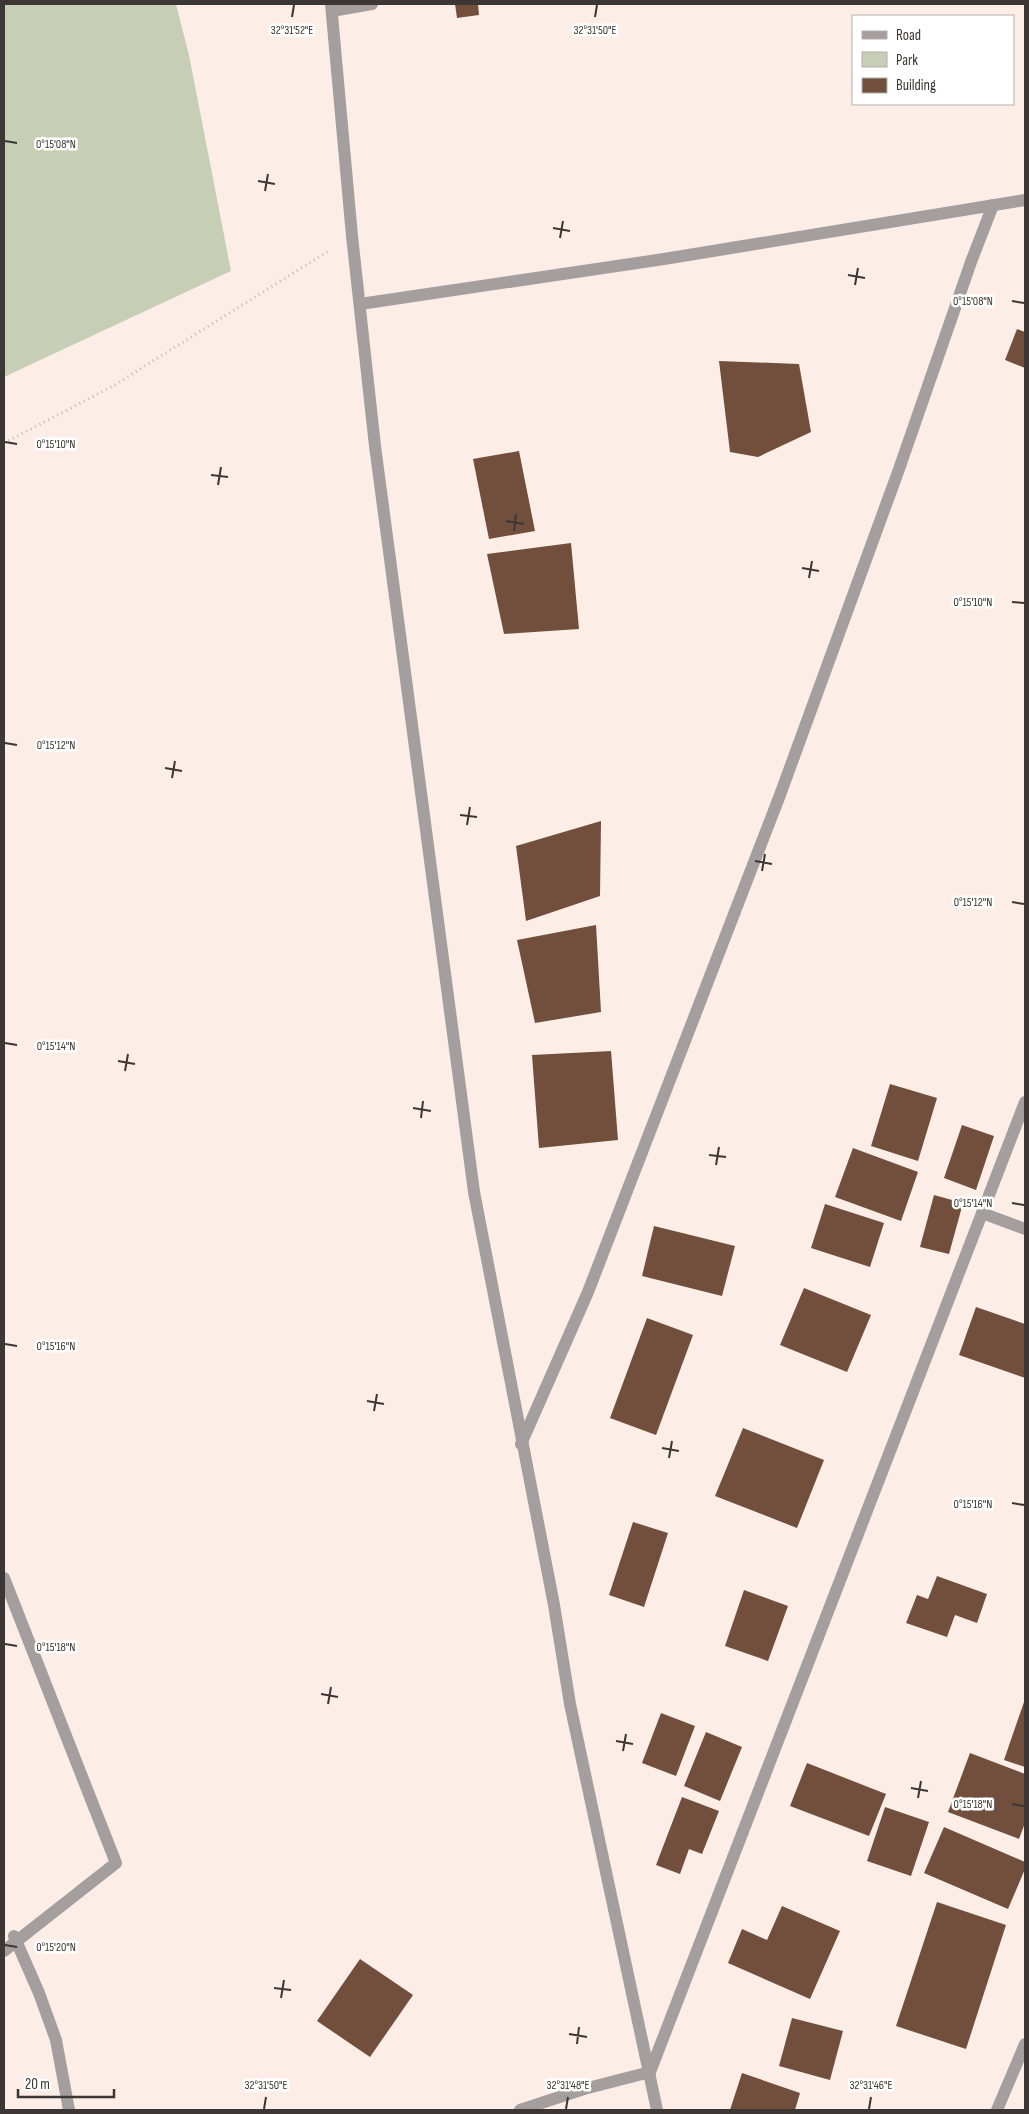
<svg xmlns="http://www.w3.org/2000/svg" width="1029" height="2114" font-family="'Sofia Sans Condensed',sans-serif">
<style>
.green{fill:#c6cfb6}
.building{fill:#724f3d}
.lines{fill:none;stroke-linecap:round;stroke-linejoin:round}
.path{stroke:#c2b6b0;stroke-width:3;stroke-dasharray:1 4;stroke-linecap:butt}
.street{stroke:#a59e9e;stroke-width:12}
.ticks{fill:none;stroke:#3c3634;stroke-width:2}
.ticks-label{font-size:12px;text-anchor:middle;fill:#3c3634;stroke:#fff;stroke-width:5;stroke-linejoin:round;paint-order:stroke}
</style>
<rect width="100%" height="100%" fill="#fceee7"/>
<!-- green -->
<polygon class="green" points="4,4 176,4 189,55 231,271 4,377"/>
<!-- building -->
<g class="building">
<polygon points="455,4 478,4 479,15 457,18"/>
<polygon points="1017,329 1025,332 1025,368 1005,360"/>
<polygon points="719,361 799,364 811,432 758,457 730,452"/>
<polygon points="519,451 535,531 489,539 473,459"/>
<polygon points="571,543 579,629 504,634 487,554"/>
<polygon points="601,821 600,896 526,921 516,846"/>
<polygon points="596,925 601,1012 535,1023 517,940"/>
<polygon points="611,1051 618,1140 539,1148 532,1055"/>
<polygon points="890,1084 937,1098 918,1161 871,1146"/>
<polygon points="962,1125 994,1136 976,1190 944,1178"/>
<polygon points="853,1148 918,1172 901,1221 835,1197"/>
<polygon points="934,1195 963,1203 949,1254 920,1247"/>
<polygon points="825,1204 884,1223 870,1267 811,1248"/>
<polygon points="654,1226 735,1246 722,1296 642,1276"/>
<polygon points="804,1288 871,1315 847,1372 780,1345"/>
<polygon points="976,1307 1025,1324 1025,1378 959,1355"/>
<polygon points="647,1318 693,1335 656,1435 610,1418"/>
<polygon points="743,1428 824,1460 797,1528 715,1496"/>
<polygon points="633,1522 668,1533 644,1607 609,1595"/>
<polygon points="937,1576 987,1594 977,1623 955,1615 947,1637 906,1623 917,1595 928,1599"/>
<polygon points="744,1590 788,1606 768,1661 725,1646"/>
<polygon points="1025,1699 1025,1767 1004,1760"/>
<polygon points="661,1713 695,1726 676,1776 642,1763"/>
<polygon points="706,1732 742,1747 720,1801 684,1786"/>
<polygon points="970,1753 1025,1774 1025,1823 1019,1839 948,1812"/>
<polygon points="807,1763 886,1794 869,1836 790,1806"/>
<polygon points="682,1797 719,1811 702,1854 689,1849 680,1874 656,1865"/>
<polygon points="885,1807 929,1822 911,1876 867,1861"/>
<polygon points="944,1827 1025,1862 1025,1869 1008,1909 924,1873"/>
<polygon points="937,1902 1006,1925 966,2049 896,2026"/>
<polygon points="782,1906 840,1931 810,1999 728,1963 742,1929 767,1940"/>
<polygon points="360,1959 413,1995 370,2057 317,2021"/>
<polygon points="792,2018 843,2031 830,2080 779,2066"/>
<polygon points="742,2073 800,2093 795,2110 730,2110"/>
</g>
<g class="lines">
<!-- path -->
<polyline class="path" points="4,443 113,386 330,250"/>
<!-- street -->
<g class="street">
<polyline points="331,4 352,236 375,446 474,1192 554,1605 570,1704 657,2110"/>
<polyline points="332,11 372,4"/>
<polyline points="360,304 664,259 1025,200"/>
<polyline points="982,1213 1025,1229"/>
<polyline points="521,1444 588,1292 780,795 898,472 971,262 993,205"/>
<polyline points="4,1578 116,1863 4,1951"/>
<polyline points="14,1936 39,1993 56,2040 69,2110"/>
<polyline points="520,2110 584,2089 650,2072 1025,1102"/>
<polyline points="997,2110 1025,2044"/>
</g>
</g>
<!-- ticks -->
<path class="ticks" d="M292,17L294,5M595,17L597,5M5,141L17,143M258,181L275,184M265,191L268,174M553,228L570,231M560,238L563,221M848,275L865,278M855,285L858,268M1012,301L1024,303M5,442L17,444M211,475L228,477M218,485L221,467M506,521L524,524M514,531L516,514M802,568L819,571M809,578L812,561M1012,602L1024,603M5,743L17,745M165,768L182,771M172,778L175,761M460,815L477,817M467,825L470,807M755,861L772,864M762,871L765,854M1012,902L1024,904M5,1043L17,1045M118,1061L135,1064M125,1071L128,1054M413,1108L431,1111M421,1118L423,1101M709,1155L726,1157M716,1165L719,1147M1012,1203L1024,1205M5,1344L17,1346M367,1401L384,1404M374,1411L377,1394M662,1448L679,1451M669,1458L672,1441M1012,1503L1024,1505M5,1644L17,1646M321,1694L338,1697M328,1704L331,1687M616,1741L633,1744M623,1751L626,1734M911,1788L928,1791M918,1798L921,1781M1012,1804L1024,1806M5,1945L17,1947M274,1988L291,1990M281,1998L284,1980M569,2034L587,2037M577,2044L579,2027M264,2109L266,2097M566,2109L568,2097M869,2109L871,2097"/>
<g class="ticks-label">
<text x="595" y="34">32°31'50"E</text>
<text x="292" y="34">32°31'52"E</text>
<text x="56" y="148">0°15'08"N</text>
<text x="973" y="305">0°15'08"N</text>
<text x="56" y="448">0°15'10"N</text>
<text x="973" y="606">0°15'10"N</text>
<text x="56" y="749">0°15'12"N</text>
<text x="973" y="906">0°15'12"N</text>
<text x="56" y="1050">0°15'14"N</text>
<text x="973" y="1207">0°15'14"N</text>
<text x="56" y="1350">0°15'16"N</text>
<text x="973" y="1508">0°15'16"N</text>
<text x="56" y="1651">0°15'18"N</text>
<text x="973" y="1808">0°15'18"N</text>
<text x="56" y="1951">0°15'20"N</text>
<text x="266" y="2089">32°31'50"E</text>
<text x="568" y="2089">32°31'48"E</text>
<text x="871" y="2089">32°31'46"E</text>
</g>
<!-- border -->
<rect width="1029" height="2114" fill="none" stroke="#3c3634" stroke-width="10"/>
<!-- legend -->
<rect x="852" y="15" width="162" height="90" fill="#ffffff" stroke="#b1afae"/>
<rect x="862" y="31" width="25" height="8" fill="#a59e9e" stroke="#b1afae"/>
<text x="896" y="40" font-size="15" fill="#3c3634">Road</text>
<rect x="862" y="52" width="25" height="15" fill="#c6cfb6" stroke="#b1afae"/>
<text x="896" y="65" font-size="15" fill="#3c3634">Park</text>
<rect x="862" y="78" width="25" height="15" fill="#724f3d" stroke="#b1afae"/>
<text x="896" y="90" font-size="15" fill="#3c3634">Building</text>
<!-- scale -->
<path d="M18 2089v8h96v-8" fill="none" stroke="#3c3634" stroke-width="2.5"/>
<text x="25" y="2089" font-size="15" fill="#3c3634" stroke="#ffffff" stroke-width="4" paint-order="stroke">20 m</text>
</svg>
